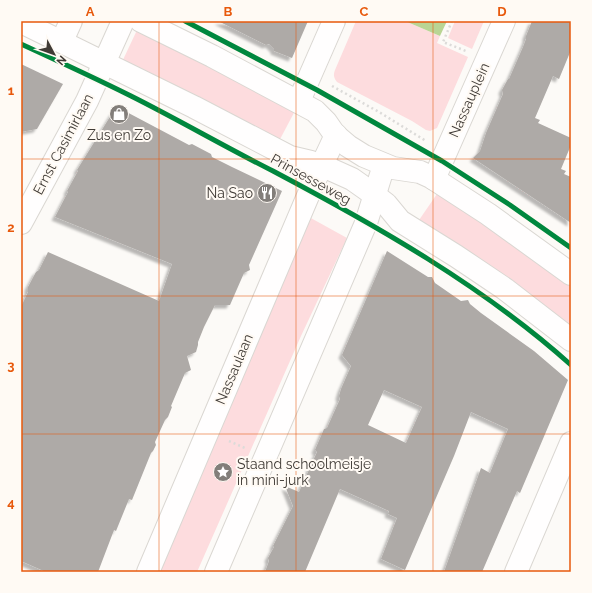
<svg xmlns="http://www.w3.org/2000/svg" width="592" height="593" font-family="Raleway,sans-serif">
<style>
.green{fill:#fddcde}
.water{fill:#b9d594}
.building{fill:#aeaaa7;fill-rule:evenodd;filter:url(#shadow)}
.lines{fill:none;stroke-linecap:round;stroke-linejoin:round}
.minor-casing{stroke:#dad7d2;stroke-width:24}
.tertiary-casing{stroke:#dad7d2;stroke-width:24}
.path{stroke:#dcdbd9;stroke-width:2.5;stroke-dasharray:2 3;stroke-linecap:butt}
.minor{stroke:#fffefe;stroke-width:22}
.tertiary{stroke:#fffefe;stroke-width:22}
.cycleway-casing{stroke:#fffaf4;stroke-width:8}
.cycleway{stroke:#00873e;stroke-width:5}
.grid{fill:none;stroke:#e8590c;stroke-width:1;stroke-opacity:0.55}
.labels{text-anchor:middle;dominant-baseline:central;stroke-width:4;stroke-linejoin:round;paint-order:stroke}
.street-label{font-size:14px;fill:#403b36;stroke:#fffaf4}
.poi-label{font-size:14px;fill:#403b36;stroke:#fffaf4}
.neatline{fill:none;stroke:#e8590c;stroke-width:1.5}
.grid-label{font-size:13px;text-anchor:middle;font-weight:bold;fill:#e8590c}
</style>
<defs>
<filter id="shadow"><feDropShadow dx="-3.5" dy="3.5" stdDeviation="1" flood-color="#0004"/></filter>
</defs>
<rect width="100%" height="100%" fill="#fcfaf7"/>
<!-- green -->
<g class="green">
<path d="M356,21H387L390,22L391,21H405L440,36L437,43L468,57L437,128L430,131L426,130L412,121L337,82C334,78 333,75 335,70Z"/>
<polygon points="455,21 484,21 472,49 448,38"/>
<polygon points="138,28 296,109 278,143 121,64"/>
<polygon points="439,191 571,282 571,330 417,223"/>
<polygon points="309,217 347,238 301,336 197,572 159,572"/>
</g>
<!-- water -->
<polygon class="water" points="405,21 447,21 440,36"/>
<!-- building -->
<g class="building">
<polygon points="218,21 308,21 292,58 274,51 274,49 269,44 266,45"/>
<polygon points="532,21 571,21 571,50 559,79 553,76 535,118 540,120 538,123 571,138 571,145 561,169 566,171 564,174 571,177 571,223 473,158 480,151 486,133 503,94 502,90 508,79 509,79 523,47 526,39 526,36"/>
<polygon points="21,64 63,84 37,129 21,132"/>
<polygon points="121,109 189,145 192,144 211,154 212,157 232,167 282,191 249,265 250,270 244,273 230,305 215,305 204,327 198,342 198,345 196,352 187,356 191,370 185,373 171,406 172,407 168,417 165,420 155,442 156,445 153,451 151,453 132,500 129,499 116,531 114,530 98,572 46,572 21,561 21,307 28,292 28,287 36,272 39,270 48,252 159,301 172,264 55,217 68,192 67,191 78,171 77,170 113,112"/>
<path d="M387,251L428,277H432L435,283L461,301L468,300L470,304L481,313L534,351L568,380L520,493L517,491L482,572H444L481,468L490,473L508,429L471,412L454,456L405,570L381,559L397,518L388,514L389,511L340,489L305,572H265L269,561L268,558L274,547L273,546L293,506L285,486L299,492L317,452L315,450L324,429L327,428L340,399L339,396L341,389L351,366L342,355ZM384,390L422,407L406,443L368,425Z"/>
</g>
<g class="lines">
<defs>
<g id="minor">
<polyline points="62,41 71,21"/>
<polyline points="299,101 334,21"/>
<polyline points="434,179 504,21"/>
<polyline points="21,223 87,101 123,21"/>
<polyline points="148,572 313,184 336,135"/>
<polyline points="216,572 366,223 384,165"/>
<polyline points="516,572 571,443"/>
</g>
<g id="tertiary">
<polyline points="141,21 212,56 315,111 326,122 335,135 348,146 364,156 393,168 420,172 431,177 488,214 571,274"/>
<polyline points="21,22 194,107 290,157 311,162 332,170 352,179 369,191 386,204 400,221 456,256 505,289 571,340"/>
</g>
</defs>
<!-- minor casing -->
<use href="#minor" class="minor-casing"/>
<!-- tertiary casing -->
<use href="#tertiary" class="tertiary-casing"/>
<!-- path -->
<g class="path">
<polyline points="452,21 443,42 466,51"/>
<polyline points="332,86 379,112 426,141"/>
<polyline points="229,441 245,448"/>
</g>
<!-- minor -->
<use href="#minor" class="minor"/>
<!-- tertiary -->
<use href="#tertiary" class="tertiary"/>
<defs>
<g id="cycleway">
<polyline points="185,21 317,90 442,161 510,205 571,248"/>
<path d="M21,44C58,61 95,78 131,96C179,120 225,147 273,171C377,226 483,286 571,365"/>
</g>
</defs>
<!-- cycleway casing -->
<use href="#cycleway" class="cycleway-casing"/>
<!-- cycleway -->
<use href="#cycleway" class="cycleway"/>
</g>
<!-- grid -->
<path class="grid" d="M159,21V572M296,21V572M433,21V572M21,159H571M21,296H571M21,434H571"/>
<!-- icons -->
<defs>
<symbol id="shop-disc" viewBox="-11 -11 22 22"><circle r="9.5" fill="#827e7a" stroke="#fffaf4"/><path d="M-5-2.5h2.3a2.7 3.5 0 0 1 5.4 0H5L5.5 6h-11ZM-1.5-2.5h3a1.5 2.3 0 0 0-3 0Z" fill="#fff"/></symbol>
<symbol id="restaurant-disc" viewBox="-11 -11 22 22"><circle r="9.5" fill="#827e7a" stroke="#fffaf4"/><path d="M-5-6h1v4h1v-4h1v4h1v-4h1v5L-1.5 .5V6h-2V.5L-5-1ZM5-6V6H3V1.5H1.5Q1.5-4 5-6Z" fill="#fff"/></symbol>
<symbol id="sight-disc" viewBox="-11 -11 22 22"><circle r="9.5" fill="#827e7a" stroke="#fffaf4"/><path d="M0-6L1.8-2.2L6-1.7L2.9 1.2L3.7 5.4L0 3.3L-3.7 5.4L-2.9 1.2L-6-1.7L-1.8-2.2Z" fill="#fff"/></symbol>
</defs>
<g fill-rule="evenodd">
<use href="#shop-disc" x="108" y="103" width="22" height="22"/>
<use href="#restaurant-disc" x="256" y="182" width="22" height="22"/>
<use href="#sight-disc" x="212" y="461" width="22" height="22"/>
</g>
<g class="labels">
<!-- street labels -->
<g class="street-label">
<text transform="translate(469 100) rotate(-66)">Nassauplein</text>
<text transform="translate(63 144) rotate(-62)">Ernst Casimirlaan</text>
<text transform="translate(311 179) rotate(29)">Prinsesseweg</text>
<text transform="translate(234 369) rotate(-67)">Nassaulaan</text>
</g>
<!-- poi labels -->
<g class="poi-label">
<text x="119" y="135">Zus en Zo</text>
<text x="253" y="193" text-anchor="end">Na Sao</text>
<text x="237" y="464" text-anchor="start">Staand schoolmeisje<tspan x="237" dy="16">in mini-jurk</tspan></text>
</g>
</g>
<!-- border -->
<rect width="592" height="593" fill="none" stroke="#fffaf4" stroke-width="44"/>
<!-- north arrow -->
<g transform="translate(54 54) rotate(131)" stroke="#fffaf4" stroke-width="3" paint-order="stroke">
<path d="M0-3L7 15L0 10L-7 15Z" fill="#403b36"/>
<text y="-6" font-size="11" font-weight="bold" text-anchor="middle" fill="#403b36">N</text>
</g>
<rect x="22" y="22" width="548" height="549" class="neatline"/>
<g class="grid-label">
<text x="90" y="16">A</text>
<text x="228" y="16">B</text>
<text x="364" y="16">C</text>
<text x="502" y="16">D</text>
<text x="11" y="95">1</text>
<text x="11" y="232">2</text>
<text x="11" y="370">3</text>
<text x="11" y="507">4</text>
</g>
</svg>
